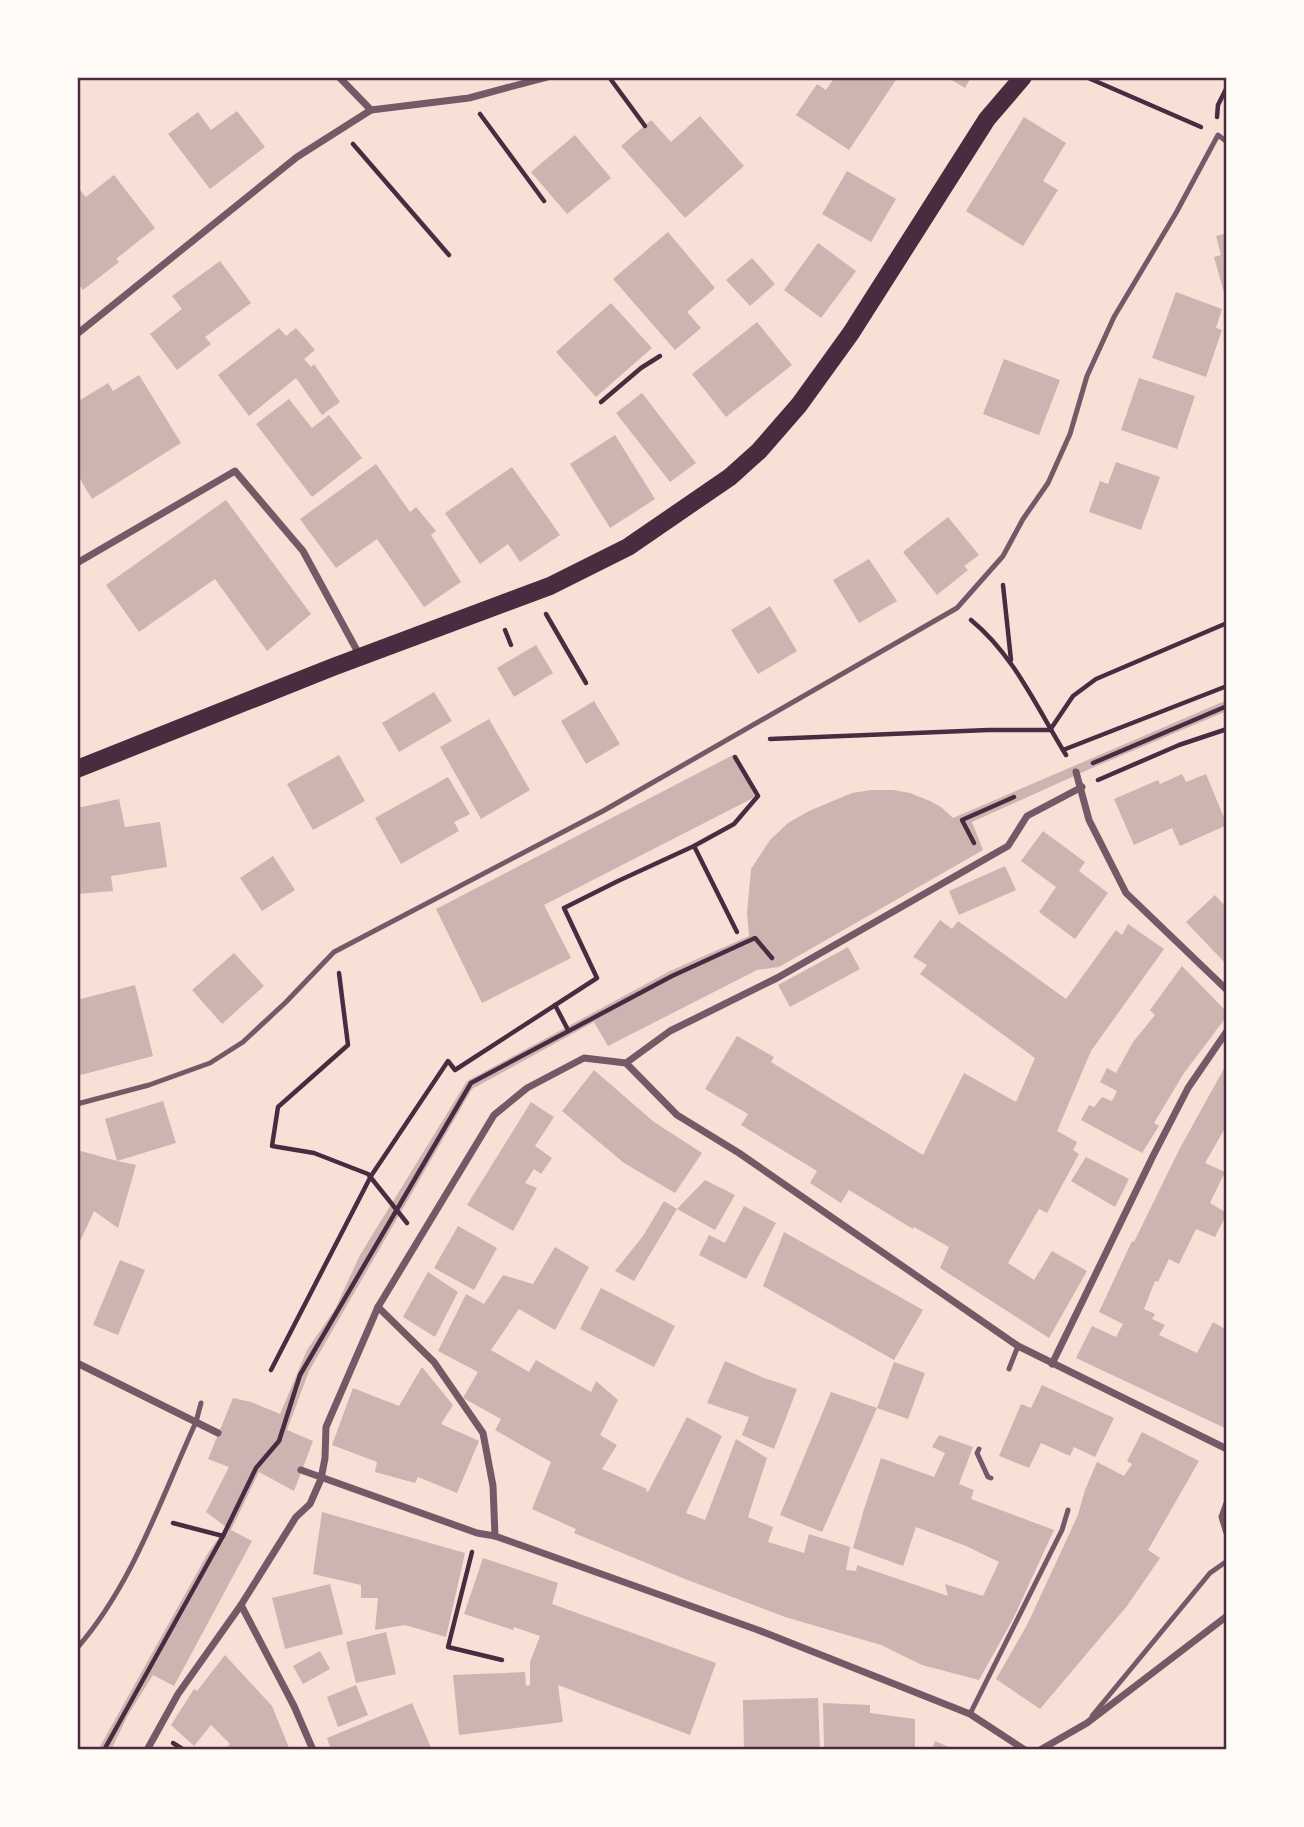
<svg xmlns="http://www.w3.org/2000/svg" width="1304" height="1827" font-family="Rubik,sans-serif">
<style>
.building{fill:#ccb4b1}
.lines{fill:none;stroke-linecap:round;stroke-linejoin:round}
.path{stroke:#4a2c40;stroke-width:4.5}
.service{stroke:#755966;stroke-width:5}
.minor{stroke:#755966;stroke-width:7}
.primary{stroke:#4a2c40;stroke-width:18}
.neatline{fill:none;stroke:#4a2c40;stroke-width:2.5}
</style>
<rect width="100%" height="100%" fill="#f7e1d7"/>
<!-- building -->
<g class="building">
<polygon points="835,77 898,77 849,150 796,115 817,84 826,90"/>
<polygon points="947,77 971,77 965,88"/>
<polygon points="237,111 265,147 210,189 168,134 198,112 211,130"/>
<polygon points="700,116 744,166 685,218 621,146 651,120 671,142"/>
<polygon points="1024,117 1066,143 1043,181 1058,190 1023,246 966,211"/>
<polygon points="575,135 611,178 567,214 531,172"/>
<polygon points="847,171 896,199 871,242 822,214"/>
<polygon points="114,175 155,228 116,259 119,262 83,290 77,282 77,190 79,189 86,197"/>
<polygon points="668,232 715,288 687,312 701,328 675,350 613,279"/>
<polygon points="1227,233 1227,300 1226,300 1214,257 1221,255 1216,236"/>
<polygon points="818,243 856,271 821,318 784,290"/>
<polygon points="752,258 775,284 750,306 726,280"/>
<polygon points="220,261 251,303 205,337 211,344 177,370 150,334 182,309 172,296"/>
<polygon points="1176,292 1222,309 1216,328 1222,330 1206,377 1152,358"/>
<polygon points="611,303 652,348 596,397 556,352"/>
<polygon points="757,322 792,365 726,417 692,374"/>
<polygon points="279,328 286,336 296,328 315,350 304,359 311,367 314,364 340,402 322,415 296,378 249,416 218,375"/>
<polygon points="1004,359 1060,380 1039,435 983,414"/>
<polygon points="139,375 181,443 92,499 77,474 77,402 108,383 113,391"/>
<polygon points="1139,378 1195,396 1177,449 1121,430"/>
<polygon points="642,393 696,463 670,482 616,413"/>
<polygon points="289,399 312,428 329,415 362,458 312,497 256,424"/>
<polygon points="615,435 655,499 610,528 570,464"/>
<polygon points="1116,462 1160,477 1141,530 1089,512 1100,481 1108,484"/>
<polygon points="376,464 410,512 416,507 436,531 431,535 461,582 424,607 377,539 336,568 300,519"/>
<polygon points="512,467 560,535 520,562 508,544 480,564 445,513"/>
<polygon points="226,500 311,614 267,651 215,579 139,632 106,585"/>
<polygon points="948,517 979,555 964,566 968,570 937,595 903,552"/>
<polygon points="869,559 897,601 859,623 833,580"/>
<polygon points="770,606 797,651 758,674 731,630"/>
<polygon points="536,645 553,673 514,697 497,668"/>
<polygon points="434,692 452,721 399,752 382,723"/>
<polygon points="1227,700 1227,711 1092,768 972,822 983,850 779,967 757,970 608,1046 594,1022 472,1089 309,1371 287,1430 313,1441 294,1491 259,1472 231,1530 252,1541 174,1686 153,1675 128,1715 111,1750 98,1750 208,1553 226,1527 206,1512 229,1467 208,1459 233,1398 251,1402 280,1414 307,1350 335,1309 360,1255 467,1081 670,971 749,936 747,913 751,869 770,840 788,823 809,811 852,793 872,790 893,790 910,793 930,801 941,807 953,818"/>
<polygon points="594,701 620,744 586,764 561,721"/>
<polygon points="489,719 530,790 481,819 440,747"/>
<polygon points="339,755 365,801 313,830 287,784"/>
<polygon points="733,755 755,797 544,905 571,958 482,1003 436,909"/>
<polygon points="1182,774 1186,782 1206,774 1227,825 1180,846 1172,828 1134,845 1114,799 1158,780 1160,784"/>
<polygon points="448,777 470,814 454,822 459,831 401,864 375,818"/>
<polygon points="119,799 125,827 160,822 167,867 111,876 113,891 77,894 77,808"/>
<polygon points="1043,831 1085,862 1079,871 1108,893 1075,939 1039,912 1056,887 1021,861"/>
<polygon points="273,856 295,890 262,911 240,878"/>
<polygon points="1005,866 1016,890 959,915 949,891"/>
<polygon points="1215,895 1227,908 1227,965 1186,922"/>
<polygon points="940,920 952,929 958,921 1066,999 1116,930 1122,935 1128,924 1164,949 1091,1051 1057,1131 1077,1142 1073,1150 1079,1154 1047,1213 1039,1209 1008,1263 1034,1280 1052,1251 1087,1271 1049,1338 940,1268 949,1247 914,1227 913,1229 849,1190 841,1203 810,1183 817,1171 741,1125 748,1114 705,1089 737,1036 774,1057 771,1062 923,1155 964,1073 1016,1102 1035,1058 920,974 927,965 913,957"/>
<polygon points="848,947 860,969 790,1007 778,985"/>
<polygon points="234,953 264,986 222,1024 192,990"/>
<polygon points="1182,966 1227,1012 1227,1016 1184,1073 1154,1123 1159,1126 1142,1153 1081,1120 1089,1105 1094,1107 1102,1097 1112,1101 1117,1091 1100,1082 1107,1068 1116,1073 1133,1042 1155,1015 1150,1010"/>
<polygon points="135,985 153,1056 77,1076 77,1000"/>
<polygon points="1227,1063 1227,1125 1205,1163 1225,1172 1210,1203 1227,1213 1215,1237 1196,1229 1179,1264 1169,1259 1158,1282 1155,1281 1144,1309 1155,1314 1152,1319 1165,1325 1159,1335 1197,1353 1213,1322 1227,1330 1227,1429 1076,1358 1092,1326 1116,1337 1123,1324 1099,1312 1132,1241 1134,1242 1179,1150"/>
<polygon points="594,1070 654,1122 702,1153 675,1193 624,1163 562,1111"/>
<polygon points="163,1101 176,1143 117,1161 136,1165 118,1228 94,1211 77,1248 77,1150 117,1161 105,1119"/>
<polygon points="531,1102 554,1117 535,1146 552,1158 541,1174 534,1169 525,1183 537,1188 513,1231 467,1205"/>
<polygon points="1086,1157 1129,1179 1115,1207 1071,1181"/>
<polygon points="705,1180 735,1195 715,1230 677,1209 634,1281 615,1271 643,1236 664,1201 677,1209"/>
<polygon points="744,1206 776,1223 746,1279 699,1255 709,1235 725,1243"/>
<polygon points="458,1226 497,1248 474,1290 434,1268"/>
<polygon points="784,1232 923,1310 894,1360 763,1286"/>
<polygon points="555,1247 589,1267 555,1330 519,1309 491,1350 529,1372 536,1360 591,1392 596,1381 618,1400 600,1435 617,1445 602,1469 647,1489 646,1491 648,1492 687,1417 722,1436 686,1513 705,1520 736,1439 767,1458 748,1517 773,1527 768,1542 804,1553 809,1534 850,1547 846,1570 856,1571 857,1565 948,1596 945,1584 983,1596 999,1562 966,1546 916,1527 903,1566 853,1548 864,1509 881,1458 934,1477 945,1453 932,1447 939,1435 973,1447 959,1484 974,1490 971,1499 1054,1530 1013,1619 979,1680 922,1665 881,1645 785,1617 685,1579 574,1533 576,1529 532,1509 551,1462 495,1430 501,1419 463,1398 478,1372 438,1351 466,1294 484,1304 503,1275 533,1284"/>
<polygon points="120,1260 145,1270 118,1335 93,1325"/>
<polygon points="428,1272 458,1292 435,1337 403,1317"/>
<polygon points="601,1288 675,1326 654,1367 580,1329"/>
<polygon points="725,1361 764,1378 797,1389 774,1449 742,1435 749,1417 707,1403"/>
<polygon points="894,1362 925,1373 908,1419 877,1408"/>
<polygon points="422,1367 453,1405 441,1424 479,1441 457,1493 418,1477 415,1483 375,1472 377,1462 332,1445 353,1388 399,1406"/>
<polygon points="1042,1385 1114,1418 1095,1457 1074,1447 1070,1456 1041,1443 1029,1468 999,1456 1021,1404 1031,1408"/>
<polygon points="831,1392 877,1408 822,1532 780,1515"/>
<polygon points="1142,1432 1199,1461 1148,1550 1160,1558 1127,1606 1040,1709 996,1679 1027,1625 1078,1515 1085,1490 1097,1462 1124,1476 1132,1464 1127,1461"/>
<polygon points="322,1512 465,1553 446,1637 405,1625 375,1630 378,1598 361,1598 361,1585 313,1574"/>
<polygon points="483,1558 558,1583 552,1604 716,1663 690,1735 558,1685 563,1722 459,1735 453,1675 525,1672 526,1686 530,1685 530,1662 540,1636 514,1627 513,1630 464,1614"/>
<polygon points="330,1584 343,1634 285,1649 272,1598"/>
<polygon points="386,1632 396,1674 356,1683 346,1642"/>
<polygon points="320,1651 330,1669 303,1684 293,1666"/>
<polygon points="225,1655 272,1706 290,1750 225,1750 230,1744 211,1725 194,1746 171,1725 194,1689 197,1691"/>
<polygon points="356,1685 368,1715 338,1727 327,1697"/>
<polygon points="818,1698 820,1750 744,1750 743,1700"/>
<polygon points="412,1703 432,1750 331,1750 327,1738"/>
<polygon points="823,1703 870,1705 870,1713 915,1719 915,1750 824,1750"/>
<polygon points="935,1741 956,1750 932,1750"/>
</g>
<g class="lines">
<!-- path -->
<g class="path">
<polyline points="609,77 645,126"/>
<polyline points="1086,77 1201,127"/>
<polyline points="480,114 544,201"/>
<polyline points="1217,117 1218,105 1227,87"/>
<polyline points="353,144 449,255"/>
<polyline points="601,402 641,368 660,356"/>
<polyline points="1003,585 1011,660"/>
<polyline points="546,614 586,683"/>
<path d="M971,620C1014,655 1037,708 1066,755"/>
<polyline points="505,630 511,645"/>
<polyline points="770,739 988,730 1050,730 1073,696 1096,679 1227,623"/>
<polyline points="1063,750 1227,686"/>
<polyline points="1093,763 1227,706"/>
<polyline points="1098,780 1179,745 1227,729"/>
<polyline points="974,843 962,820 1014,797"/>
<polyline points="694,846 737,932"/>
<polyline points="339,973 348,1045 278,1107 272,1146 314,1153 368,1174 407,1223"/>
<polyline points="555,1005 567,1028"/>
<polyline points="271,1370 371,1176 448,1061 455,1070 597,978 564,908 618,881 694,846 734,824 758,796 735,757"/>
<polyline points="173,1523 223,1536"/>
<polyline points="472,1552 448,1647 502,1660"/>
<polyline points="173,1743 184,1750"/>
<polyline points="104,1750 223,1536 256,1468 279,1441 300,1375 471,1083 672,976 755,938 772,958"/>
</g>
<!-- service -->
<g class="service">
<polyline points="77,1104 149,1085 210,1063 243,1042 286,1002 334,952 603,811 957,608 1003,556 1023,519 1048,483 1070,434 1087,376 1114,317 1176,213 1218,135 1227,142"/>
<polyline points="1009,1369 1018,1346"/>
<polyline points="979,1449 977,1453 988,1477 991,1478"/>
<path d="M77,1648C133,1584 161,1498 196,1422L201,1403"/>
<polyline points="970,1714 1062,1530 1068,1510"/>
<polyline points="1092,1716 1210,1573 1227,1561"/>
</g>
<!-- minor -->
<g class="minor">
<polyline points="339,77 371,110 469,98 547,77"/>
<polyline points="77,334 297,157 371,110"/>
<polyline points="77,563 235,471 303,551 360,656"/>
<polyline points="1076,772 1089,820 1126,893 1227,990"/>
<polyline points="626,1063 677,1115 739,1153 1018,1346 1227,1449"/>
<polyline points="378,1307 434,1362 483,1433 493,1486 495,1536"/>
<polyline points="77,1363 218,1433"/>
<polyline points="1052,1364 1153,1156 1188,1088 1227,1031"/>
<polyline points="301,1470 477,1533 495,1536 758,1630 970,1714 1025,1750"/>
<polyline points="1227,1503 1222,1517 1227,1533"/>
<polyline points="241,1605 294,1706 313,1750"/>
<polyline points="147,1750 178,1694 241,1605 296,1517 310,1504 321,1479 325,1458 326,1427 378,1307 494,1115 527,1088 584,1058 626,1063 670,1031 777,978 1008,846 1027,816 1082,787"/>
<polyline points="1040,1750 1087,1723 1227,1616"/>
</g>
<!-- primary -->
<polyline class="primary" points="77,769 333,667 550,586 628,547 730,477 759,451 799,405 851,333 987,119 1023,77"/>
</g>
<!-- border -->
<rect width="1304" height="1827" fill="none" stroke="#fffaf5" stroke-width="158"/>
<rect x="79" y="79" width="1146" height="1669" class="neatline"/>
</svg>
